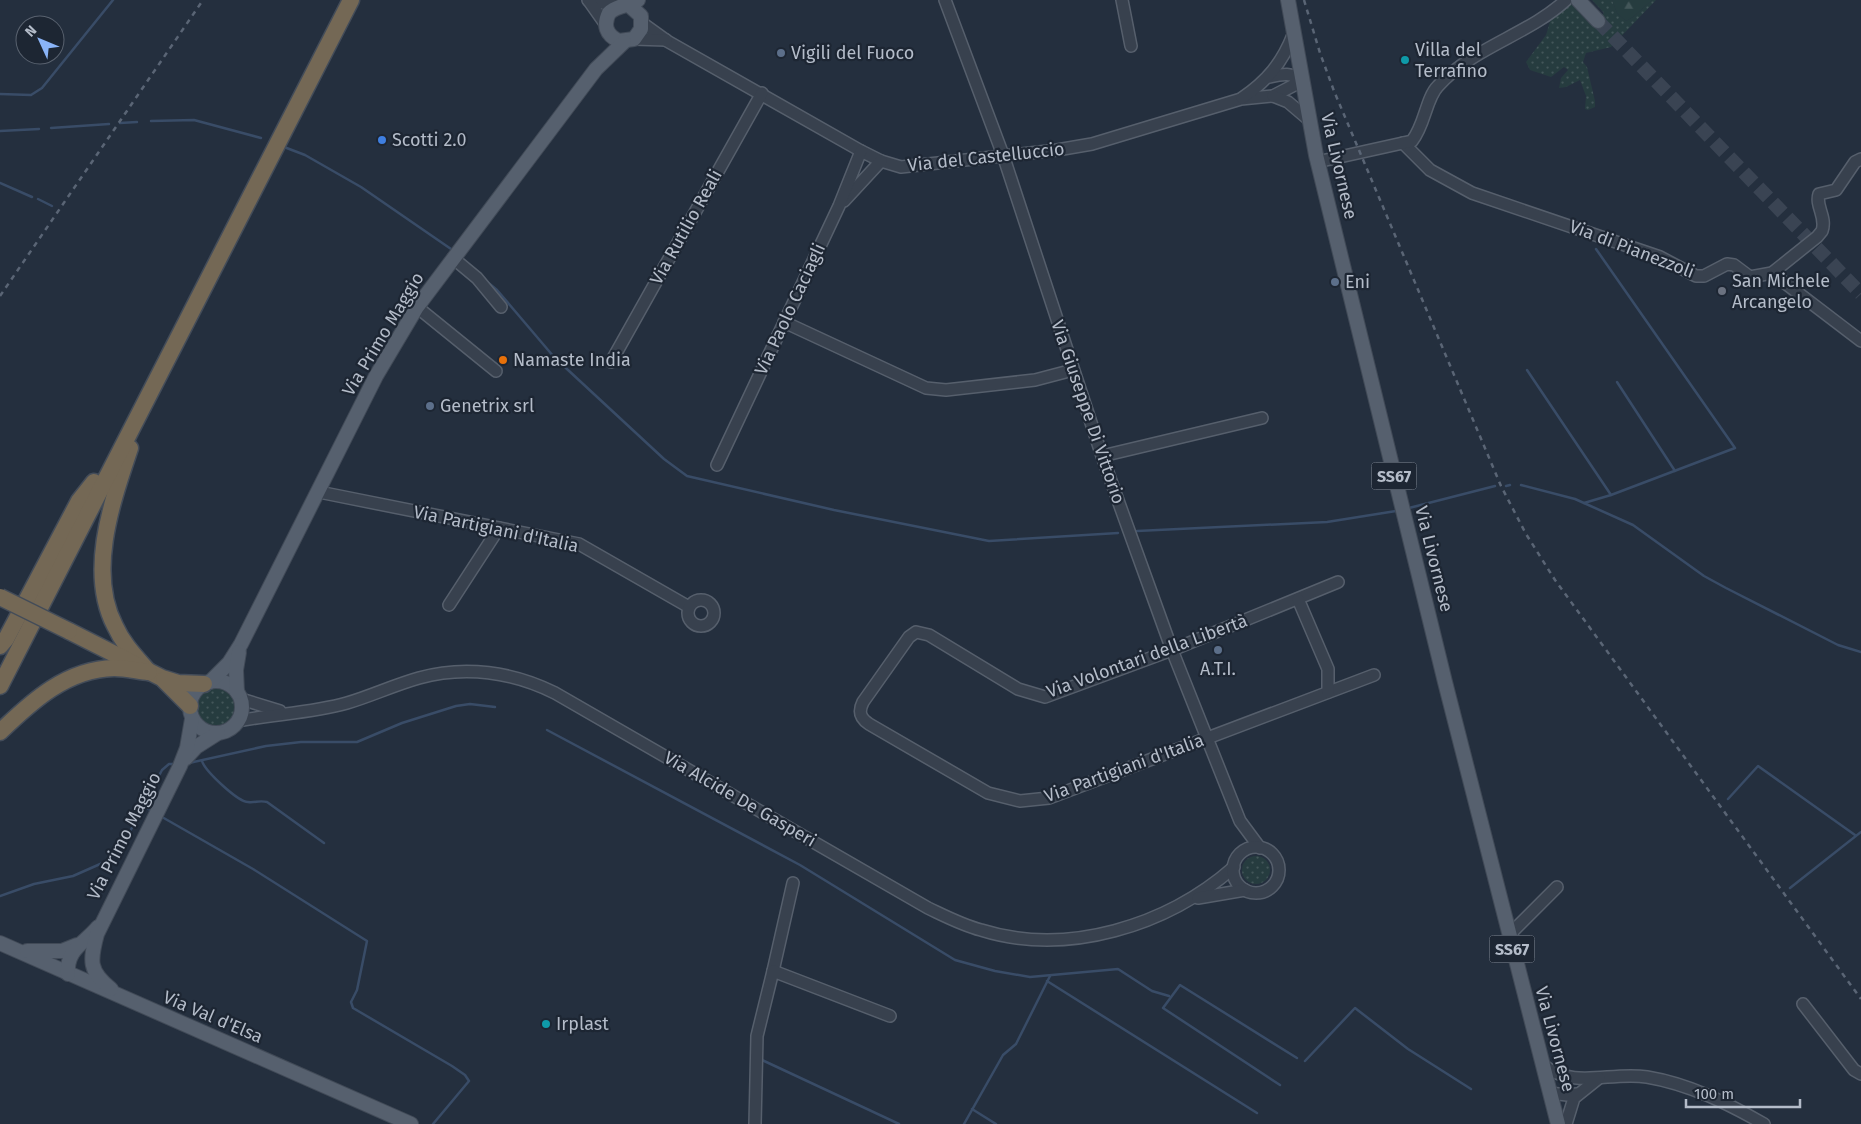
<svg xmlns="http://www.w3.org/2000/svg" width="1861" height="1124" font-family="'Fira Sans',sans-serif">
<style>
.grass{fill:url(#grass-dots)}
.forest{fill:url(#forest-firs)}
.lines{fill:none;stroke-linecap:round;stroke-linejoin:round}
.stream{stroke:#394c67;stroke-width:2.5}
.major-tunnel{stroke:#3a4453;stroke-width:14;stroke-dasharray:14 7;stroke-linecap:butt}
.minor-casing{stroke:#565f6c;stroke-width:14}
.major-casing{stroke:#414a57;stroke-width:16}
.highway-casing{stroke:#434c59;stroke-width:19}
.minor{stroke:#38414e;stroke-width:11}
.major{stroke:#56606e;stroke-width:14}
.highway{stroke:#746855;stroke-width:16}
.rail{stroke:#5a6575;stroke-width:2.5;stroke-dasharray:5 5;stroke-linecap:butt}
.highway-bridge-casing{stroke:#434c59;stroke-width:19;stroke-linecap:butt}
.highway-bridge{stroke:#746855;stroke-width:16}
.service-dot{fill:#5c6f8a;stroke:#1d2633;stroke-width:2}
.culture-dot{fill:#0f9aa8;stroke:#1d2633;stroke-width:2}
.shop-dot{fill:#3f7fe0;stroke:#1d2633;stroke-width:2}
.worship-dot{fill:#6b7280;stroke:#1d2633;stroke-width:2}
.food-dot{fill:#e8710a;stroke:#1d2633;stroke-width:2}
.labels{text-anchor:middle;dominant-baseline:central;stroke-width:4.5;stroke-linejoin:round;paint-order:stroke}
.shield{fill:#1d2633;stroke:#878f9c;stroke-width:1}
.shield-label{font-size:16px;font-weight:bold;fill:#b4bcc9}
.poi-label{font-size:18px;fill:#b4bcc9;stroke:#1d2633;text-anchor:start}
.street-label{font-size:18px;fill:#b4bcc9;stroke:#1d2633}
</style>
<defs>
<pattern id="grass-dots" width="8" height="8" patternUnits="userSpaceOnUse" patternTransform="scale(1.25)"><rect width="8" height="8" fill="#263c3f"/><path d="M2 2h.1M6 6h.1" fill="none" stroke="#435659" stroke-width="1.8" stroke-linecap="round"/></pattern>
<pattern id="forest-firs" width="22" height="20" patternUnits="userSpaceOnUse" patternTransform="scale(1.25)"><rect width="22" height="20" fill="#263c3f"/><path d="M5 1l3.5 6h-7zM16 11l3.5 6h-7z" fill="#435659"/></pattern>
</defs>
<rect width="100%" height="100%" fill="#242f3e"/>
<!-- grass -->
<g class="grass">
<polygon points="1592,0 1612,0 1617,13 1626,21 1633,17 1652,0 1656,0 1611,47 1586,53 1583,62 1587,67 1595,101 1595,107 1588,110 1585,109 1586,96 1580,80 1566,87 1559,88 1561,78 1568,70 1564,67 1551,77 1530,70 1526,62 1546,35 1552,15 1569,2 1591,25 1604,13"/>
<circle cx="216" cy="707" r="22"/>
<circle cx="1256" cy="870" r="14"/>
</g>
<!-- forest -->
<polygon class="forest" points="1612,0 1652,0 1633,17 1626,21 1617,13"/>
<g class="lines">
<!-- stream -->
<g class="stream">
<polyline points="0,94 31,95 42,88 113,0"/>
<polyline points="151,121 194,120 261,138"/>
<polyline points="120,123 137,122"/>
<polyline points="51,128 109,124"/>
<polyline points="0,131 39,129"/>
<polyline points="284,147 305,155 361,187 451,249"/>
<polyline points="0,183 32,197"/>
<polyline points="38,199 52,206"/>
<polyline points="485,280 497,290 554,357 664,459 687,476 834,510 989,541 1118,533"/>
<polyline points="1527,370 1611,495"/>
<polyline points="1617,382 1675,471"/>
<polyline points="1521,485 1575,499 1633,525 1704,576 1726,588 1838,645 1861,652"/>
<polyline points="1506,486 1510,485"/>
<polyline points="1584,503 1611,495 1735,448 1596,249"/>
<polyline points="1409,508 1495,486"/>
<polyline points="1137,531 1327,522 1396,511"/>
<polyline points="547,730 800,865 955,960 995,971 1030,977 1118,969 1152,991 1169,996"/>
<path d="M202,761C205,771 238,802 248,802C255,803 259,800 267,802L324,843"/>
<polyline points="189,763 266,746 301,742 357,742 402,723 456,706 470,704 495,707"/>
<polyline points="1728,799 1758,766 1855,835"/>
<polyline points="144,807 151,810"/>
<polyline points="162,817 253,869 367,941 357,990 351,1002 353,1008 452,1066 465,1075 469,1081 433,1124"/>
<polyline points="1790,888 1861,832"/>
<polyline points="0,896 34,884 73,876 107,861 124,843 162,770 169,764 175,764"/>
<polyline points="1047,981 1257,1113"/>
<polyline points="762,1060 899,1124"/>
<polyline points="1305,1061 1355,1008 1408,1049 1471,1089"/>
<polyline points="1280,1085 1163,1008 1180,985 1297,1058"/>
<polyline points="972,1109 996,1124"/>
<polyline points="964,1124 1003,1055 1016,1044 1050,976"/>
</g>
<!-- major-tunnel -->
<polyline class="major-tunnel" points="1598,21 1861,294"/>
<defs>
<g id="minor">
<polyline points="588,0 618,6"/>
<polyline points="945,0 1003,155 1102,456 1172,650 1240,821 1260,848"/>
<polyline points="1122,0 1131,46"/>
<polyline points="589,1 606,25"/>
<path d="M642,23L667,41L861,151L881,161L901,167L1057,150L1092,144L1241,99L1273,96L1302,81C1291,72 1283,74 1269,77"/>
<polyline points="634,39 666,40"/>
<polyline points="1273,96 1288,102 1308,119"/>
<path d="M1242,98C1267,81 1282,63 1293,35"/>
<path d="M1403,143L1430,170L1472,193L1660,257L1696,276H1704L1727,264L1734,265L1750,277L1772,273L1817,237L1822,231C1827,217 1815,206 1819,194L1836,190L1855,162L1861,159"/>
<path d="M1317,162L1412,141C1425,125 1426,98 1438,86C1473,47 1528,35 1566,0"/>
<polyline points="844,201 881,161"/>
<polyline points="453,258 477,278 501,307"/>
<polyline points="1772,273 1861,341"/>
<polyline points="417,307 496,371"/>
<polyline points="784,322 926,388 946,390 1035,380 1073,370"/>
<polyline points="611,362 762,93"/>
<polyline points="1102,456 1262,418"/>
<polyline points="717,465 839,206 861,151"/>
<polyline points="319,492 579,544 689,607"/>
<path d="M1338,582L1172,650L1045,697L1018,689L929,635L916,632L909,637L863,702C858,712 860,718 869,724L988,793L1020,801L1049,798L1374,675"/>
<polyline points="1298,599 1328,669 1328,692"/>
<circle cx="701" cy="613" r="13"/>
<polyline points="449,605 499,528"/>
<polyline points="241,699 280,711"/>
<path d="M238,721C274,714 312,713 347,703C371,696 394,685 419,678C465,665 513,672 555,693L928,908C945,916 962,925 981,930C1067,957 1167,926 1234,867"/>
<circle cx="1256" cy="870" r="23"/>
<polyline points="1198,898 1245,890"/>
<polyline points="1509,935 1557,887"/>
<polyline points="773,971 793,883"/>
<polyline points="1803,1004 1854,1070 1861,1074"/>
<path d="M1543,1065C1575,1090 1610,1071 1647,1077C1689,1084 1727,1103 1764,1124"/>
<polyline points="1550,1093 1567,1095 1577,1094"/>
<polyline points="755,1124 757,1036 773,971 890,1016"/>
<polyline points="1566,1124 1574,1098 1599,1078"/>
</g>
<g id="major">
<polyline points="1288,0 1316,155 1445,682 1558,1124"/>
<polyline points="1578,0 1598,21"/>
<path d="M630,6L641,16V29L634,39L619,41C606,35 603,25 609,13C618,4 628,7 638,0"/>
<circle cx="216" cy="707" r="26"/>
<polyline points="210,682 229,663 241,644 376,376 417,307 596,69 624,42"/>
<polyline points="237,692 236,670 239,652"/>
<polyline points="186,758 196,747 218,733"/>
<polyline points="0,943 411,1124"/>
<polyline points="27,951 62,951 77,945"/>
<path d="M68,974C66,949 84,944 98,927"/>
<path d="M111,989C88,971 90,960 97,934L180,766L187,748L192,719"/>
</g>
<g id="highway">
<path d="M130,448C112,502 87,572 115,626C123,644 136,657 149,672"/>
<polyline points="69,631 162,678 178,683 204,684"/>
<polyline points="0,646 6,639 79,501 94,482"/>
<polyline points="164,680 190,706"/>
<polyline points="0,686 351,0"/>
<path d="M0,732C32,701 67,669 114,668C126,668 138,671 149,672"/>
</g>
</defs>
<!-- minor casing -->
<use href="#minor" class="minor-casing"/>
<!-- major casing -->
<use href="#major" class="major-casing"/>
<!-- highway casing -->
<use href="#highway" class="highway-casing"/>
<!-- minor -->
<use href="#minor" class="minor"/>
<!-- major -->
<use href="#major" class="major"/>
<!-- highway -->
<use href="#highway" class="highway"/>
<!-- rail -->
<g class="rail">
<polyline points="1304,0 1320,53 1334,91 1501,486 1526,534 1555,580 1861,999"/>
<polyline points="0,296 203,0"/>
</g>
<defs>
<polyline id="highway-bridge" points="0,597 69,631"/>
</defs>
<!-- highway-bridge casing -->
<use href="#highway-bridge" class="highway-bridge-casing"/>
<!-- highway-bridge -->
<use href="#highway-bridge" class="highway-bridge"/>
</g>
<!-- markers -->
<g class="service-dot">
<circle cx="781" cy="53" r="5"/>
<circle cx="1335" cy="282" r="5"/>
<circle cx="430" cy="406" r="5"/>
<circle cx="1218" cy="650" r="5"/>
</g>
<g class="culture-dot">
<circle cx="1405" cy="60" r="5"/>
<circle cx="546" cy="1024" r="5"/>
</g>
<circle class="shop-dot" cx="382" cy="140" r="5"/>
<circle class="worship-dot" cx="1722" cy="291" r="5"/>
<circle class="food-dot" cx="503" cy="360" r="5"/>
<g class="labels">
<!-- shield labels -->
<g class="shield">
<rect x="1371.5" y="462.5" width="45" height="27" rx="4"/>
<rect x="1489.5" y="935.5" width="45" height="27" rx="4"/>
</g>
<g class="shield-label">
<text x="1394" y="476">SS67</text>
<text x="1512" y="949">SS67</text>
</g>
<!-- poi labels -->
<g class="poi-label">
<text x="1415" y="50">Villa del<tspan x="1415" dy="21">Terrafino</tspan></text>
<text x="791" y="53">Vigili del Fuoco</text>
<text x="392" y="140">Scotti 2.0</text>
<text x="1732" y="281">San Michele<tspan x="1732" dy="21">Arcangelo</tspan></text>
<text x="1345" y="282">Eni</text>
<text x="513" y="360">Namaste India</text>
<text x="440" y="406">Genetrix srl</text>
<text x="1218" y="669" text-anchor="middle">A.T.I.</text>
<text x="556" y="1024">Irplast</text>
</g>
<!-- street labels -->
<g class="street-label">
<text transform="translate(986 157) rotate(-6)">Via del Castelluccio</text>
<text transform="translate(1339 166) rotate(77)">Via Livornese</text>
<text transform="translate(686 227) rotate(-61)">Via Rutilio Reali</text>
<text transform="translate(1632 249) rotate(21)">Via di Pianezzoli</text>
<text transform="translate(790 309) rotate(-65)">Via Paolo Caciagli</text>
<text transform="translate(383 334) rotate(-59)">Via Primo Maggio</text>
<text transform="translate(1088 412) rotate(71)">Via Giuseppe Di Vittorio</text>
<text transform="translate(496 529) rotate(12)">Via Partigiani d'Italia</text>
<text transform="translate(1434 559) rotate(76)">Via Livornese</text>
<text transform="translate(1147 656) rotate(-20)">Via Volontari della Libertà</text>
<text transform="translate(1124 768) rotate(-20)">Via Partigiani d'Italia</text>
<text transform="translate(740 799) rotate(30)">Via Alcide De Gasperi</text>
<text transform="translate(124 836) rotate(-63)">Via Primo Maggio</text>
<text transform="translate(213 1017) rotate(23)">Via Val d'Elsa</text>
<text transform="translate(1555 1039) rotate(75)">Via Livornese</text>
</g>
</g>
<!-- north arrow -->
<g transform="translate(40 40) rotate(314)"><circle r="24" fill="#1d2633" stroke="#59626f"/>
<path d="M0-4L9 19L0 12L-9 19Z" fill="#8ab4f8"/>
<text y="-8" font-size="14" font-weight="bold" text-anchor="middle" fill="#b4bcc9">N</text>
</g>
<!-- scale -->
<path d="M1686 1099v8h114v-8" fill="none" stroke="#b4bcc9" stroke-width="2.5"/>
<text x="1694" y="1099" font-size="15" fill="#b4bcc9" stroke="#1d2633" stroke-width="4" paint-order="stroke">100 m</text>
</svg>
